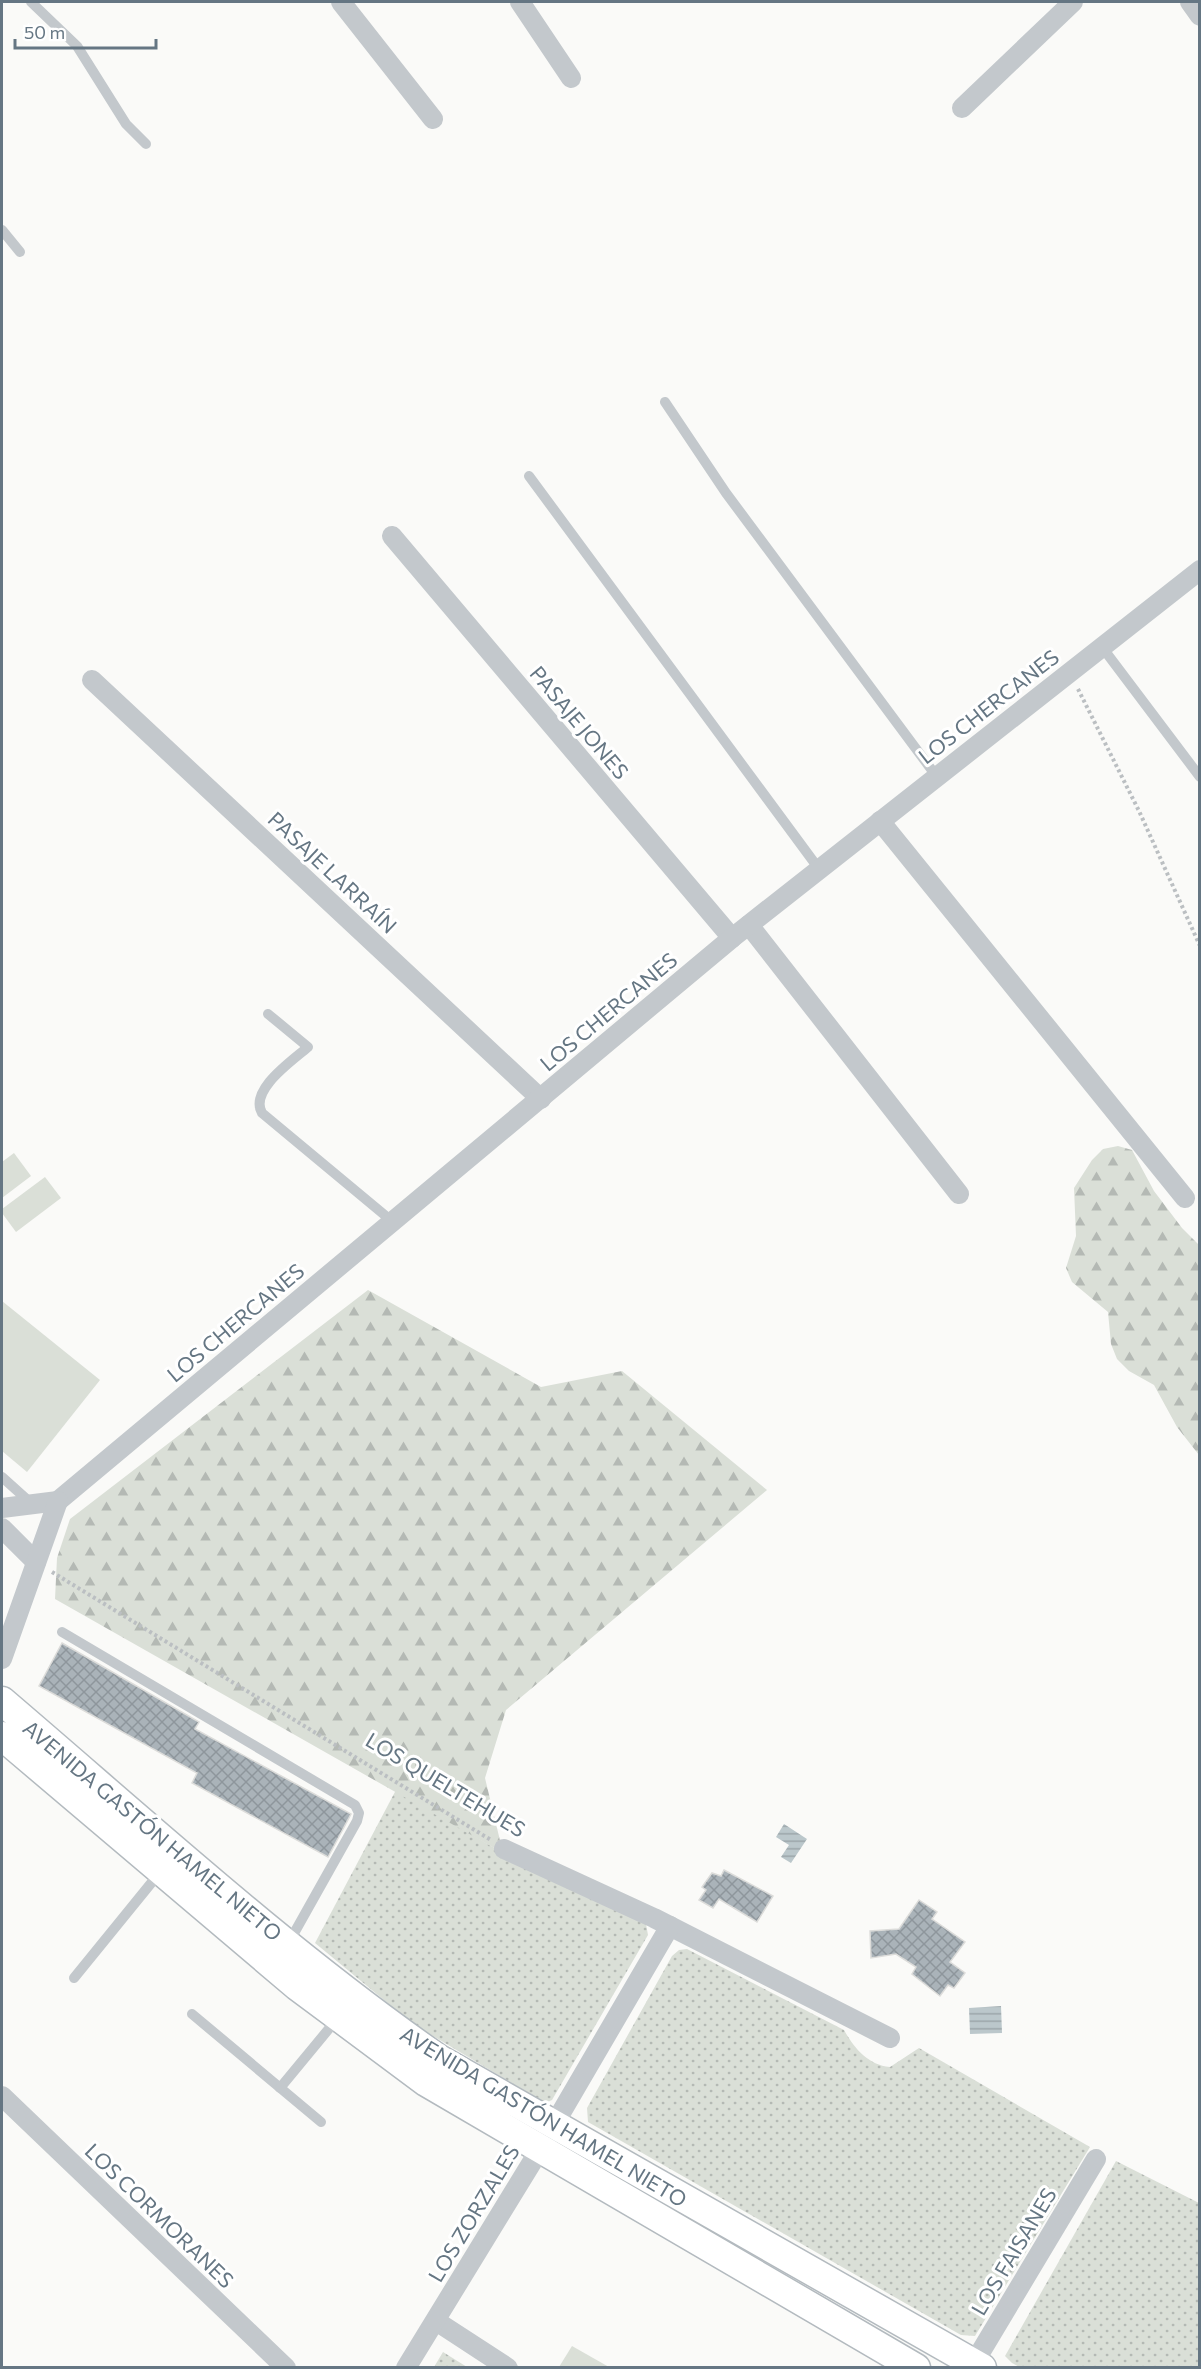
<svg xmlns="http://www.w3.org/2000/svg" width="1201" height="2369" font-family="Commissioner,sans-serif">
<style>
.grass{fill:url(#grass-dots)}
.forest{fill:url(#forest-firs)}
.pitch{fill:#dadfd7}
.water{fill:url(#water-rules)}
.building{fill:url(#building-cross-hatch);stroke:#dcdcda;stroke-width:1.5}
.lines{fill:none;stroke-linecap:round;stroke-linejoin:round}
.secondary-casing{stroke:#b3babf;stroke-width:31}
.path{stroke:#bbbfc2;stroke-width:4;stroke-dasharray:3 3;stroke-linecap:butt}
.lane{stroke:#c3c8cc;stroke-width:10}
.street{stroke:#c3c8cc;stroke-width:20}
.secondary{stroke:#fff;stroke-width:28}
.labels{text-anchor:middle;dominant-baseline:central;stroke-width:6;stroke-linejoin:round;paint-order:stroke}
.street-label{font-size:21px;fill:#657683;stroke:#fff}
</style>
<defs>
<pattern id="grass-dots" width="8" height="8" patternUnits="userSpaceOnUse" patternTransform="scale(1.5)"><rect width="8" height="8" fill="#dadfd7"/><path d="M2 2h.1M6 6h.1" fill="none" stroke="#b4b9b4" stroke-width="1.8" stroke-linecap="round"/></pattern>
<pattern id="forest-firs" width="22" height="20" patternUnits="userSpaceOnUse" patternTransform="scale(1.5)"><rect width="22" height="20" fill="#dadfd7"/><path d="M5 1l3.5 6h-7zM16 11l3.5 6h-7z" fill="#b4b9b4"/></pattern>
<pattern id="water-rules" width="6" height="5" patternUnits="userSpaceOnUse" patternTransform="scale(1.5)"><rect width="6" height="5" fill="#bbc7cb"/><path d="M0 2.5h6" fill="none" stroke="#9ca6aa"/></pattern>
<pattern id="building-cross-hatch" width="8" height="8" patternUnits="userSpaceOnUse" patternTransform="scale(1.5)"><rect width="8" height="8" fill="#aab3b9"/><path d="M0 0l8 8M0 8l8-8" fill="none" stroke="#8e969c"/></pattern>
</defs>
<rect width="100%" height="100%" fill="#fafaf8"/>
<!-- grass -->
<g class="grass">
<polygon points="396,1790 503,1853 646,1924 648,1935 552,2100 545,2103 413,2024 315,1943"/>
<path d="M687,1949L844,2030C854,2048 868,2065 890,2067L919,2048L1090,2147L975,2336L961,2335L588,2122L587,2108L672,1956L679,1950Z"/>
<polygon points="1116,2161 1199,2203 1199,2367 1021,2368 1012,2363 1005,2356"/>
<polygon points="443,2352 467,2367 434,2367"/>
</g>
<!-- forest -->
<g class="forest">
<polygon points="1118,1146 1132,1150 1154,1191 1182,1228 1199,1245 1199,1455 1177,1427 1154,1385 1129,1371 1117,1359 1111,1344 1108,1312 1072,1282 1066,1268 1076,1236 1074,1188 1092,1160 1103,1149"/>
<polygon points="368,1290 541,1387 622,1371 767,1490 506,1710 485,1778 503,1853 55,1599 57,1558 70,1519"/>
</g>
<!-- pitch -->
<g class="pitch">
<polygon points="14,1153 31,1176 2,1198 2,1162"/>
<polygon points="45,1177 61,1198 16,1232 2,1213 2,1209"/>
<polygon points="2,1301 100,1380 27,1472 2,1451"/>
<polygon points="572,2346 609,2367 559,2367"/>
</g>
<!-- water -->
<g class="water">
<polygon points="784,1824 807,1839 791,1863 781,1857 789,1845 776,1837"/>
<polygon points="1001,2006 1002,2033 970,2034 969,2008"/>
</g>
<!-- building -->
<g class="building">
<polygon points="62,1643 199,1722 195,1729 351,1814 328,1857 192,1783 197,1773 39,1686"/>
<polygon points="724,1870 773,1896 757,1922 719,1899 713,1908 699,1900 706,1890 702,1887 712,1873 721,1876"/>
<polygon points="919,1900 937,1912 932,1919 965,1942 950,1962 965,1973 954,1988 948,1985 940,1996 912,1974 916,1967 896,1954 871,1958 870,1931 899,1929"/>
</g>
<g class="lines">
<defs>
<g id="secondary">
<path d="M2,1701C145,1823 284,1951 439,2059L982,2368"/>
<polyline points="2,1736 297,1986 426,2082 916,2368"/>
</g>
</defs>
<!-- secondary casing -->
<use href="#secondary" class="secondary-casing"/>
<!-- path -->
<g class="path">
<polyline points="1078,689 1139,811 1200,946"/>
<polyline points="52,1572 491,1840"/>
</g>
<!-- lane -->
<g class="lane">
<polyline points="31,2 77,46 126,124 146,144"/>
<polyline points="2,230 20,252"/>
<polyline points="665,402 726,493 937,777"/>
<polyline points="529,476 819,869"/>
<polyline points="1102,647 1200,777"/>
<path d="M268,1014L308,1047C292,1061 249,1090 262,1113L393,1222"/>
<polyline points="2,1477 32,1504"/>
<polyline points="62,1632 355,1805 359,1813 357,1821 288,1944"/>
<polyline points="74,1978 161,1871"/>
<polyline points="192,2014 321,2122"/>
<polyline points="280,2088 337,2019"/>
</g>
<!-- street -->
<g class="street">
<polyline points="341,2 433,119"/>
<polyline points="520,2 571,78"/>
<polyline points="1190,2 1200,16"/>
<polyline points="962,108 1073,2"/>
<polyline points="392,536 732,938"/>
<polyline points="92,680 541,1099"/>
<polyline points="880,821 1185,1198"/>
<polyline points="749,925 959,1194"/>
<polyline points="58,1501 732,938 1200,570"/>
<polyline points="2,1508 58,1501"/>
<polyline points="2,1528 36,1562"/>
<polyline points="2,1659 58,1501"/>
<polyline points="504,1849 654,1918 890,2038"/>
<polyline points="2,2096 286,2368"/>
<polyline points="436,2321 508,2368"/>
<polyline points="406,2368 534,2159 670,1926"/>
<polyline points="971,2368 1096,2159"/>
</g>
<!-- secondary -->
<use href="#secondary" class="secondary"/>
</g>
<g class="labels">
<!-- street labels -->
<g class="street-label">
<text transform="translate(988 706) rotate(-38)">LOS CHERCANES</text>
<text transform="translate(580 722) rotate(50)">PASAJE JONES</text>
<text transform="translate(333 872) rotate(43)">PASAJE LARRAÍN</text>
<text transform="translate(608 1011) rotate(-40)">LOS CHERCANES</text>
<text transform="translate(235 1322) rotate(-40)">LOS CHERCANES</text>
<text transform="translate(446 1784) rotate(31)">LOS QUELTEHUES</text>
<text transform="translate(153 1830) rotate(40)">AVENIDA GASTÓN HAMEL NIETO</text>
<text transform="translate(544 2116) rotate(31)">AVENIDA GASTÓN HAMEL NIETO</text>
<text transform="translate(473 2213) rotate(-59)">LOS ZORZALES</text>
<text transform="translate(160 2215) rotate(44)">LOS CORMORANES</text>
<text transform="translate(1013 2251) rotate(-59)">LOS FAISANES</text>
</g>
</g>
<!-- border -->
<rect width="1201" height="2369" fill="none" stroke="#657683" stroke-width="6"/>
<!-- scale -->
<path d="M15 39v9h141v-9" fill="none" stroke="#657683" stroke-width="3"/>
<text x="24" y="39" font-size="18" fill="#657683" stroke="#ffffff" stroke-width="4.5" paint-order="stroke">50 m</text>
</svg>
